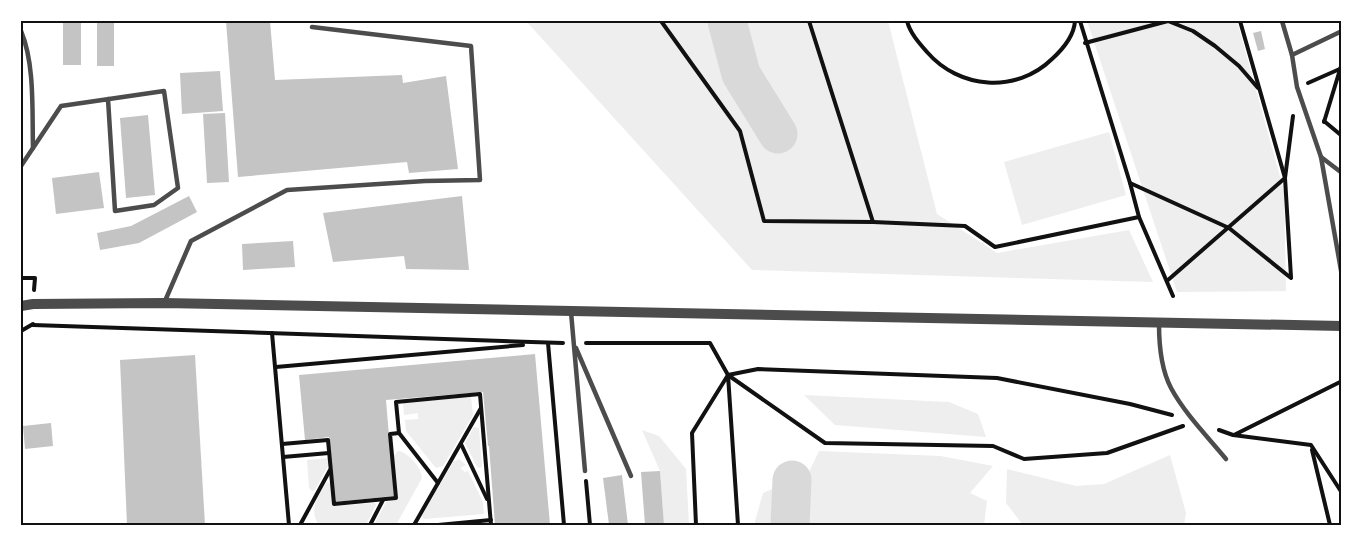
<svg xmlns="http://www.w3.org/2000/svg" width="1363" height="546" font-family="'Source Sans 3',sans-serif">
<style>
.green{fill:#eee}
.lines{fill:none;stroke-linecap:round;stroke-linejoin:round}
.river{stroke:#d9d9d9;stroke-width:39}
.building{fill:#c4c4c4}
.path{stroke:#111;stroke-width:4}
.service{stroke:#4c4c4c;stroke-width:4.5}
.tertiary{stroke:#4c4c4c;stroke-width:10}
.neatline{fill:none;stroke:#111;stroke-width:2}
</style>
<rect width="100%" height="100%" fill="#fff"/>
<!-- green -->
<g class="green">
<polygon points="526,21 888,21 937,214 997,253 1129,230 1153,282 752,270"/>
<polygon points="1087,21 1237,21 1284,191 1286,291 1177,292"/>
<polygon points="1109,132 1126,195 1022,225 1004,162"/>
<polygon points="804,395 949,402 978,414 986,437 835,425"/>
<polygon points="471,397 473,415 443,466 436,468 406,431 405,420 418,419 418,413 404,415 403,403"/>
<polygon points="474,427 479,428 482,466 480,468 477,467 465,443"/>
<polygon points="642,430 659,436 686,469 689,525 664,525 660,471"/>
<path d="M398,451C408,452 422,468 422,478L396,525H374L386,502L397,500L393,457Z"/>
<polygon points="819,451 941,456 993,466 970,493 987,501 984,525 754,525 763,493 808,474"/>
<polygon points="1170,455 1186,513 1184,525 1023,525 1006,503 1007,469 1076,486 1104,484"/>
<polygon points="329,458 329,464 315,490 312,491 309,488 307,460"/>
<polygon points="459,459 466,465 460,468 465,472 468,471 483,502 484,514 424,519 422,516 453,462"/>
<path d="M327,482L331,483L333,506L375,503L376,505L366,525H319C308,510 318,496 327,482Z"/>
</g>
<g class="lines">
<!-- river -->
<g class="river">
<polyline points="727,21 741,74 778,134"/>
<polyline points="790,525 792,480"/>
</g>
</g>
<!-- building -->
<g class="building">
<rect x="63" y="21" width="18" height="44"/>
<rect x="97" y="21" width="17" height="45"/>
<polygon points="226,21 270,21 275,80 402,75 403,83 446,76 458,169 409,173 407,162 238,177"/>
<polygon points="1261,31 1265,49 1258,51 1253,33"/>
<polygon points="220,71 223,111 182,114 180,73"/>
<polygon points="225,113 229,182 207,183 203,114"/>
<polygon points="148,115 155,195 126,198 120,118"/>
<polygon points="99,172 104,208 56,214 52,178"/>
<polygon points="189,196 197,212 139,243 100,250 97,233 131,226"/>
<polygon points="462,196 469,270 406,269 404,256 333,262 323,213"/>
<polygon points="293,241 295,267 243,270 242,244"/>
<polygon points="535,354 550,525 495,525 489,446 488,446 483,392 386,400 394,496 335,502 329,437 305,440 299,375"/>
<polygon points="195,355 205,525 127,525 120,360"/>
<polygon points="51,423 53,446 25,449 23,426"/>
<polygon points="660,471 664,525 645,525 641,472"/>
<polygon points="622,475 628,525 609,525 603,478"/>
</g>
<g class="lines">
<!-- path -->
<g class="path">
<polyline points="661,21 740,131 764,221 873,222 965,226 995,247 1139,217"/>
<polyline points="809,21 873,222"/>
<path d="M907,21C910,33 919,43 927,52C959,89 1016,94 1052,59C1063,49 1074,36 1075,21"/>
<polyline points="1080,21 1130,183 1229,228 1291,278"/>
<polyline points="1240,21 1285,178 1291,277"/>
<polyline points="1085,43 1168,21 1193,31 1215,46 1239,66 1258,88"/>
<polyline points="1308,83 1342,68"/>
<polyline points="1324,121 1342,136"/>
<polyline points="1324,122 1342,63"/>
<polyline points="1130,183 1139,217 1173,296"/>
<polyline points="21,278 35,278 34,290"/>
<polyline points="1168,280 1285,178 1293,116"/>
<polyline points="33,325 563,343"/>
<polyline points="21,331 33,324"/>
<polyline points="272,333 289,525"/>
<polyline points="548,343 564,525"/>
<polyline points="586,343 710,343 728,375 758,369 997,378 1130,404 1172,415"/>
<polyline points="276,367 523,345"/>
<polyline points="728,375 825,443 993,446 1024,459 1107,453 1183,426"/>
<polyline points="1219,430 1233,435 1311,445 1342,493"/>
<polyline points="1234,435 1342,381"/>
<polyline points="282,444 328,440 334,504 396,498 390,434 399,433"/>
<polyline points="461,444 487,499"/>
<polyline points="1312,450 1330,525"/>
<polyline points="283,457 329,453"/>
<polyline points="586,481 590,525"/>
<polyline points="438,483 399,433 396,402 480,394 491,525"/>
<polyline points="300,525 330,470"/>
<polyline points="370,525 383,500"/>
<polyline points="414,525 481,408"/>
<polyline points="438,525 491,520"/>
<polyline points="696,525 692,433 728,375 738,525"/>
</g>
<!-- service -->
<g class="service">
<polyline points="1282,21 1292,55 1297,87 1321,157 1342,276"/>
<path d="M21,31C35,64 32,112 33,148"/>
<polyline points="1292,55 1342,31"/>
<polyline points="1321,157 1342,173"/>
<polyline points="21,166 61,106 164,91 178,188 154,205 115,211 108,99"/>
<polyline points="165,301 191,241 287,190 425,181 480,180 471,46 312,27"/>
<polyline points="571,312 585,471"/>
<path d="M1159,324C1159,346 1161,369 1171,388C1185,414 1208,437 1226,459"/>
<polyline points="576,348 631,476"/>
</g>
<!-- tertiary -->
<polyline class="tertiary" points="21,306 33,304 164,303 1342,326"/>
</g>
<!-- border -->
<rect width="1363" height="546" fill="none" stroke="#ffffff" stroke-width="45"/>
<rect x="22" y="22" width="1318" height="502" class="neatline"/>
</svg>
